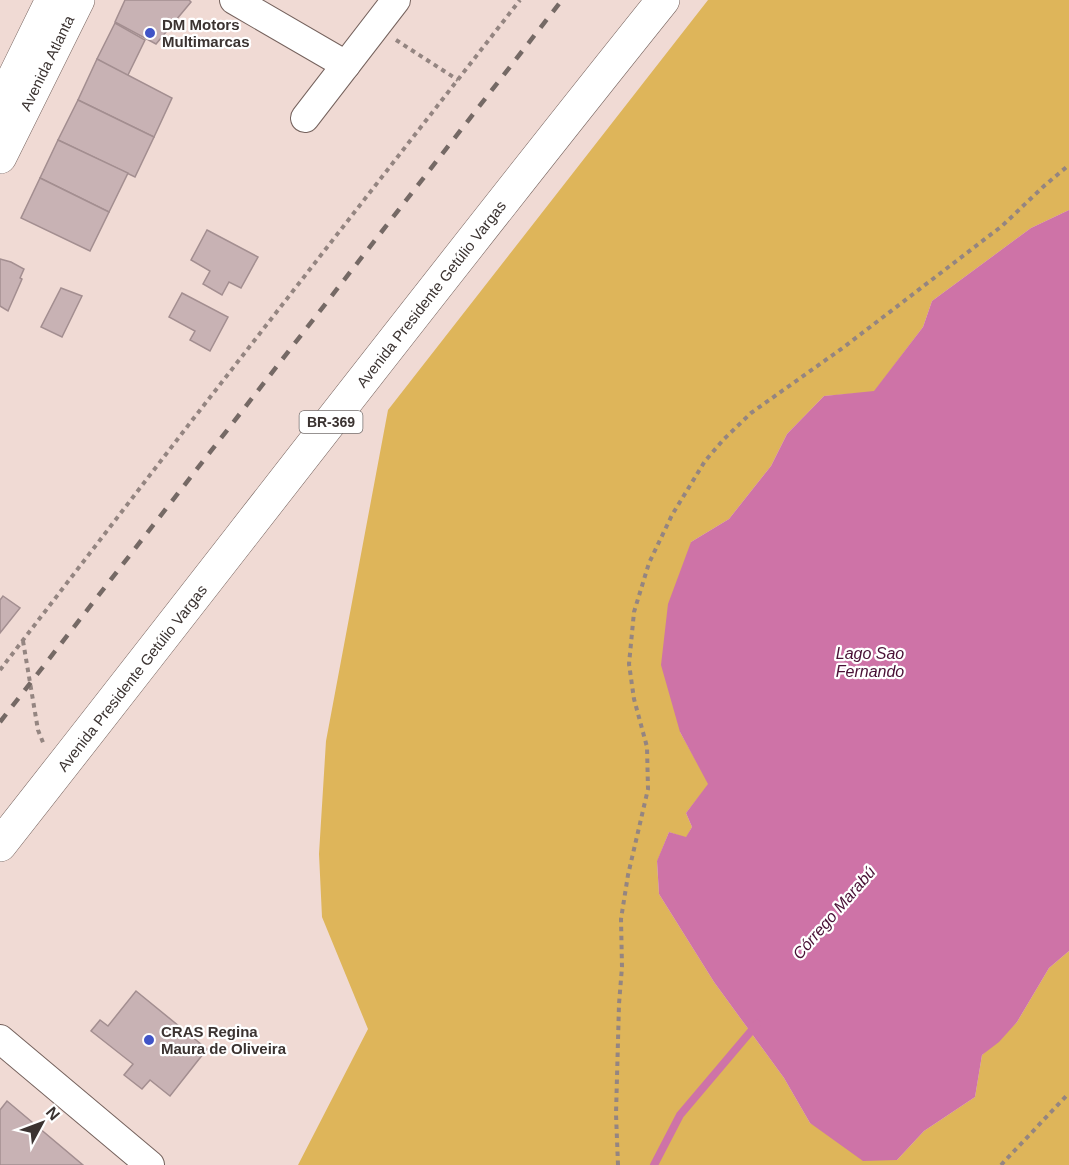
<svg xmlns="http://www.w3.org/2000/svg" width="1069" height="1165" font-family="Arial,sans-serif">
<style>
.green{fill:#deb55a}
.water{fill:#ce73a7}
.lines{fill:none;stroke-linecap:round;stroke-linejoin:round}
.stream{stroke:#ce73a7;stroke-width:8}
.building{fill:#c8b2b4;stroke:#a38e90;stroke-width:1.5}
.minor-casing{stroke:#75625d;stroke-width:30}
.tertiary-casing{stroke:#75625d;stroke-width:34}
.primary-casing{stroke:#75625d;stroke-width:34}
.path{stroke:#948581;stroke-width:4;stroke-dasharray:4.5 4.5;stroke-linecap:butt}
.minor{stroke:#fff;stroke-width:28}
.tertiary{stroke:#fff;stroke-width:33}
.primary{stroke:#fff;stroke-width:33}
.rail{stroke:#756965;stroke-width:4.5;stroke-dasharray:10 10;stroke-linecap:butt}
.poi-dot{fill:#4054c7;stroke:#fff;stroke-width:2}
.labels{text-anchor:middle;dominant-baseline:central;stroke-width:4.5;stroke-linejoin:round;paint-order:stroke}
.shield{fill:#fff;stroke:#76706f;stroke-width:1.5}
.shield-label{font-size:14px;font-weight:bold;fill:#3b3331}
.poi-label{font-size:15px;font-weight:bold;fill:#3b3331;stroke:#fff;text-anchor:start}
.street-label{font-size:15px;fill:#3b3331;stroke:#fff}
.water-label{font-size:16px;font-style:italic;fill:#491035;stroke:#fff}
</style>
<rect width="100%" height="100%" fill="#f0dad4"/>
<!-- green -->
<polygon class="green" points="708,0 1069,0 1069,210 1031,228 932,301 923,327 874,392 824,396 787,434 771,466 729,519 691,542 680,732 709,784 686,813 692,827 686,838 669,832 657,862 659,894 714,982 784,1078 810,1123 897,1160 924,1131 975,1097 982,1055 1017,1022 1049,968 1069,951 1069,1165 298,1165 368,1029 322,917 319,854 326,741 388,410"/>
<!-- water -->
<polygon class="water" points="1069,210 1069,951 1049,968 1017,1022 999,1042 982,1055 975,1097 924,1131 897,1160 863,1161 810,1123 784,1078 714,982 659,894 657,861 669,832 686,837 692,827 686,813 708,784 680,732 661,665 668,604 691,542 729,519 771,466 787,434 824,396 874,391 923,327 932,301 1031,228"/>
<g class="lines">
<!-- stream -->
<polyline class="stream" points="654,1165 680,1115 757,1024"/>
</g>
<!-- building -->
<g class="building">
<polygon points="125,0 189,0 191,2 156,44 115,22"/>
<polygon points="115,23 145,40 127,77 97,59"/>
<polygon points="97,59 172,98 154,137 78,100"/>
<polygon points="78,100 154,137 135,177 58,140"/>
<polygon points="58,140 128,173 109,212 40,178"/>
<polygon points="40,178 109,212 90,251 21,218"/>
<polygon points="207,230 258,257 241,288 229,282 222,295 203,284 210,271 191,260"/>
<polygon points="0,259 11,262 24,269 20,278 22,279 8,311 0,306"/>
<polygon points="61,288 82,296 62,337 41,327"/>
<polygon points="182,293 228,317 210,351 190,340 195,331 169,317"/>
<polygon points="3,596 20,608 0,633 0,600"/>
<polygon points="136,991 207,1049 170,1096 150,1080 142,1089 124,1075 133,1064 91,1031 100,1020 108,1026"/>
<polygon points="7,1101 83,1165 0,1165 0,1110"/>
</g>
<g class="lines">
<defs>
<g id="minor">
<polyline points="234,0 346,65"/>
<polyline points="305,118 396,0"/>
<polyline points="0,1039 150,1165"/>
</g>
<g id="tertiary">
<polyline points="0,106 52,0"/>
<polyline points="0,157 78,0"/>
</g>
<path id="primary" d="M0,845C221,564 439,279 663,0"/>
</defs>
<!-- minor casing -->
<use href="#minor" class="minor-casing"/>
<!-- tertiary casing -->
<use href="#tertiary" class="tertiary-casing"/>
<!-- primary casing -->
<use href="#primary" class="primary-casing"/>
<!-- path -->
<g class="path">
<polyline points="396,40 458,80"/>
<polyline points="23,641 38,730 44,745"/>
<polyline points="0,670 190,423 520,0"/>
<polyline points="618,1165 616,1114 619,1004 622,967 621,919 628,875 648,789 647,747 634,699 629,664 634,612 649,563 672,515 705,461 724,439 751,413 844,347 1002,226 1044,186 1069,165"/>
<polyline points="1001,1165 1069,1093"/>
</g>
<!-- minor -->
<use href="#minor" class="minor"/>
<!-- tertiary -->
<use href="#tertiary" class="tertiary"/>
<!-- primary -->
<use href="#primary" class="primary"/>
<!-- rail -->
<polyline class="rail" points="0,722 562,0"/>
</g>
<!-- markers -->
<g class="poi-dot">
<circle cx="150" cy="33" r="6"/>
<circle cx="149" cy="1040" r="6"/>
</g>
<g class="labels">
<!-- shield labels -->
<rect class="shield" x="299.5" y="411" width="63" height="22" rx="4.5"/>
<g class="shield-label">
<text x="331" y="422">BR-369</text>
</g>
<!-- poi labels -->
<g class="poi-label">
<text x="162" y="24">DM Motors<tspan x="162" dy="17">Multimarcas</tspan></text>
<text x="161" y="1031">CRAS Regina<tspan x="161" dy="17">Maura de Oliveira</tspan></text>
</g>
<!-- street labels -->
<g class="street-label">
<text transform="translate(47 63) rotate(-64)">Avenida Atlanta</text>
<text transform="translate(431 294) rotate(-52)">Avenida Presidente Getúlio Vargas</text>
<text transform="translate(132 678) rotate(-52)">Avenida Presidente Getúlio Vargas</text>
</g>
<!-- water labels -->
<g class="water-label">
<text x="870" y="653">Lago Sao<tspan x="870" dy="18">Fernando</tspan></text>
<text transform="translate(834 913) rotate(-49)">Córrego Marabú</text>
</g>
</g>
<!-- north arrow -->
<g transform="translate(42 1123) rotate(49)" stroke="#ffffff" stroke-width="4.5" paint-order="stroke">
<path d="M0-4.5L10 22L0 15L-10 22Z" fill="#3b3331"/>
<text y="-9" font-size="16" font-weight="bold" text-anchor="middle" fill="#3b3331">N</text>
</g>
</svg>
